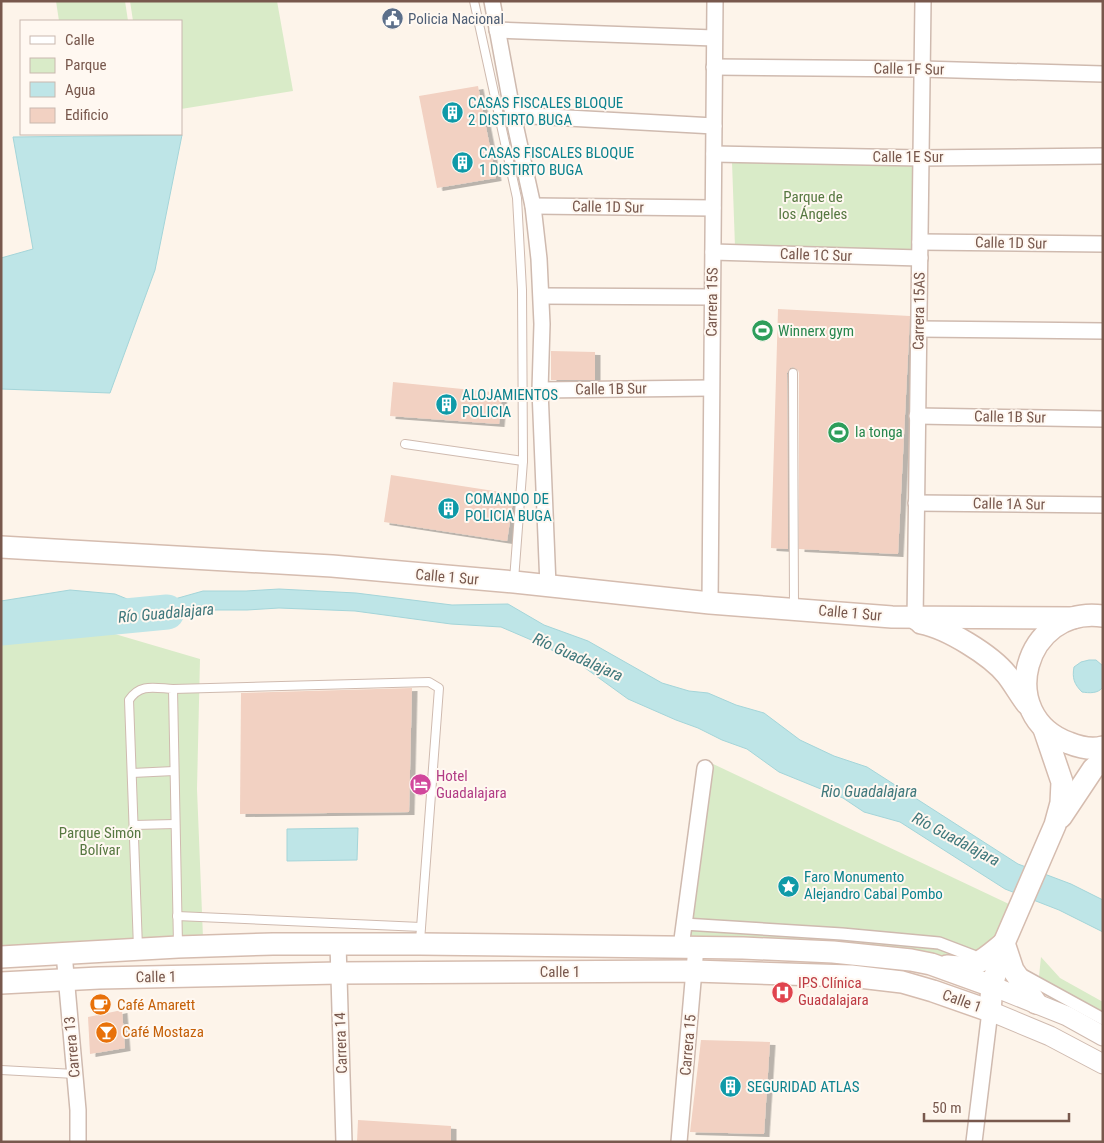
<svg xmlns="http://www.w3.org/2000/svg" width="1104" height="1143" font-family="'Roboto Condensed',sans-serif">
<style>
.green{fill:#d9ebc8}
.water{fill:#bee5e7;stroke:#a4d5d9}
.lines{fill:none;stroke-linecap:round;stroke-linejoin:round}
.river{stroke:#bee5e7;stroke-width:35}
.building{fill:#f2d1c2;filter:url(#shadow)}
.service-casing{stroke:#cfbaaf;stroke-width:10}
.pedestrian-casing{stroke:#cfbaaf;stroke-width:14}
.minor-casing{stroke:#cfbaaf;stroke-width:18}
.tertiary-casing{stroke:#cfbaaf;stroke-width:21}
.secondary-casing{stroke:#d5bcaf;stroke-width:24}
.service{stroke:#fff;stroke-width:8}
.pedestrian{stroke:#fff;stroke-width:11}
.minor{stroke:#fff;stroke-width:15}
.tertiary{stroke:#fff;stroke-width:19}
.secondary{stroke:#fff;stroke-width:21}
.labels{text-anchor:middle;dominant-baseline:central;stroke-width:4;stroke-linejoin:round;paint-order:stroke}
.service-label{font-size:15px;fill:#4e5e75;stroke:#fff8f1;text-anchor:start}
.street-label{font-size:15px;fill:#78584d;stroke:#fff8f1}
.culture-label{font-size:15px;fill:#0d838f;stroke:#fff8f1;text-anchor:start}
.park-label{font-size:15px;fill:#577841;stroke:#fff8f1}
.leisure-label{font-size:15px;fill:#27864d;stroke:#fff8f1;text-anchor:start}
.hotel-label{font-size:15px;fill:#b23c85;stroke:#fff8f1;text-anchor:start}
.health-label{font-size:15px;fill:#be3a42;stroke:#fff8f1;text-anchor:start}
.food-label{font-size:15px;fill:#c56008;stroke:#fff8f1;text-anchor:start}
.water-label{font-size:16px;font-style:italic;fill:#40787c;stroke:#fff8f1}
</style>
<defs>
<filter id="shadow"><feDropShadow dx="5.5" dy="3" stdDeviation="0" flood-color="#0004"/></filter>
</defs>
<rect width="100%" height="100%" fill="#fdf4ea"/>
<!-- green -->
<g class="green">
<polygon points="56,1 125,1 128,21 59,21"/>
<polygon points="130,1 277,1 293,91 181,109 181,21 133,21"/>
<polygon points="732,162 917,164 915,252 735,247"/>
<polygon points="57,617 200,659 197,789 203,938 1,951 1,625"/>
<polygon points="711,763 1011,905 997,943 959,961 685,948"/>
<polygon points="1041,957 1060,978 1103,1002 1103,1023 1038,986"/>
</g>
<!-- water -->
<g class="water">
<polygon points="182,135 155,270 110,393 1,389 1,258 33,249 13,137"/>
<polygon points="279,589 356,593 452,605 508,604 544,625 588,641 662,683 689,691 708,693 736,705 764,713 800,740 834,756 867,767 1018,864 1071,884 1103,900 1103,932 1059,910 1005,889 900,822 864,812 843,798 779,772 747,749 722,740 698,728 676,720 628,699 581,665 536,642 501,627 451,624 355,611 279,608 247,610 205,610 168,619 128,620 110,613 71,609 1,620 1,601 70,590 115,594 132,601 164,602 203,591 246,591"/>
<path d="M1089,660H1096L1103,666V687C1098,694 1089,693 1082,692C1074,684 1072,678 1074,667L1081,662Z"/>
<polygon points="358,828 357,860 287,861 287,829"/>
</g>
<g class="lines">
<!-- river -->
<polyline class="river" points="1,628 167,612"/>
</g>
<!-- building -->
<g class="building">
<polygon points="478,86 496,178 437,188 419,96"/>
<polygon points="778,309 910,316 898,554 799,549 799,373 798,370 793,367 790,368 787,373 788,549 771,548"/>
<polygon points="551,351 595,352 595,380 551,380"/>
<polygon points="393,382 502,393 499,424 390,416"/>
<polygon points="391,475 514,494 507,541 384,522"/>
<polygon points="412,688 409,812 240,814 241,693"/>
<polygon points="122,1010 125,1048 90,1054 88,1017"/>
<polygon points="701,1040 770,1042 764,1134 690,1132"/>
<polygon points="358,1120 451,1126 451,1142 357,1142"/>
</g>
<g class="lines">
<defs>
<g id="service">
<polyline points="474,1 517,198 522,290 523,461 514,580"/>
<polyline points="793,373 794,608"/>
<polyline points="405,444 523,461"/>
<polyline points="173,689 429,682 439,688 420,941"/>
<polyline points="132,773 174,771"/>
<polyline points="134,825 175,824"/>
<polyline points="177,916 421,927"/>
<path d="M138,948L129,700C140,683 155,688 173,689L178,945"/>
<polyline points="1,1070 75,1074"/>
</g>
<g id="pedestrian">
<polyline points="684,924 842,934 939,943 973,956"/>
<polyline points="1021,974 1103,1019"/>
</g>
<g id="minor">
<polyline points="492,1 513,115 533,206 539,259 542,324 540,390 548,586"/>
<polyline points="497,30 714,38"/>
<polyline points="714,67 922,69 1103,74"/>
<polyline points="513,115 714,126"/>
<polyline points="714,154 921,158 1103,156"/>
<polyline points="533,206 713,208"/>
<polyline points="920,242 1103,244"/>
<polyline points="713,252 920,258"/>
<polyline points="542,296 712,297"/>
<polyline points="919,329 1103,331"/>
<polyline points="540,390 711,388"/>
<polyline points="917,416 1103,419"/>
<polyline points="916,503 1103,505"/>
<polyline points="710,603 715,1"/>
<polyline points="915,622 923,1"/>
<polyline points="338,944 344,1142"/>
<polyline points="681,947 705,768"/>
<polyline points="64,953 78,1110 78,1142"/>
<polyline points="679,1142 696,947"/>
<polyline points="974,1142 990,1011"/>
</g>
<g id="tertiary">
<polyline points="992,986 1067,1016 1103,1036"/>
<polyline points="990,1011 1050,1036 1103,1064"/>
</g>
<g id="secondary">
<polyline points="1,547 332,566 514,582 710,603 892,617 1073,618"/>
<path d="M1103,616C1024,605 994,716 1069,743C1079,747 1092,750 1103,747"/>
<path d="M921,623C947,628 991,655 1007,675C1014,684 1020,695 1027,704"/>
<polyline points="1061,817 1093,769 1103,760"/>
<polyline points="1004,943 1013,970 1036,1003"/>
<polyline points="1,957 178,947 273,944 420,944 743,948 833,952 911,960 931,964 992,986"/>
<path d="M947,966C975,970 983,960 1004,943"/>
<polyline points="1,983 99,978 339,973 694,971 851,976 902,982 933,991 990,1011 992,986 1004,943 1055,825 1061,803 1062,782 1044,729"/>
</g>
</defs>
<!-- service casing -->
<use href="#service" class="service-casing"/>
<!-- pedestrian casing -->
<use href="#pedestrian" class="pedestrian-casing"/>
<!-- minor casing -->
<use href="#minor" class="minor-casing"/>
<!-- tertiary casing -->
<use href="#tertiary" class="tertiary-casing"/>
<!-- secondary casing -->
<use href="#secondary" class="secondary-casing"/>
<!-- service -->
<use href="#service" class="service"/>
<!-- pedestrian -->
<use href="#pedestrian" class="pedestrian"/>
<!-- minor -->
<use href="#minor" class="minor"/>
<!-- tertiary -->
<use href="#tertiary" class="tertiary"/>
<!-- secondary -->
<use href="#secondary" class="secondary"/>
</g>
<!-- icons -->
<defs>
<symbol id="civic-disc" viewBox="-11 -11 22 22"><circle r="9.5" fill="#5c6f8a" stroke="#fff8f1"/><path d="M-.6-6.5H3V-4.5H.6V-3L4-1V1h2V6H-6V1h2V-1L-.6-3ZM-1.2 2.5V6h2.4V2.5Z" fill="#fff"/></symbol>
<symbol id="building-disc" viewBox="-11 -11 22 22"><circle r="9.5" fill="#0f9aa8" stroke="#fff8f1"/><path d="M-4-6H4V6H1V3H-1V6H-4ZM-2.5-4.3h1.7v1.8h-1.7ZM.8-4.3h1.7v1.8H.8ZM-2.5-1h1.7V.8h-1.7ZM.8-1h1.7V.8H.8Z" fill="#fff"/></symbol>
<symbol id="stadium-disc" viewBox="-11 -11 22 22"><circle r="9.5" fill="#2e9e5b" stroke="#fff8f1"/><path d="M0-5a6.5 5 0 1 0 0 10a6.5 5 0 1 0 0-10ZM-3.5-1.8h7v3.6h-7Z" fill="#fff"/></symbol>
<symbol id="hotel-disc" viewBox="-11 -11 22 22"><circle r="9.5" fill="#d1479c" stroke="#fff8f1"/><path d="M-6-4.5h1.5V1H6V5H4.5V3h-9V5H-6ZM-4 0a1.8 1.8 0 1 1 3.6 0ZM.5 0V-2.5h3Q6-2.5 6 0Z" fill="#fff"/></symbol>
<symbol id="sight-disc" viewBox="-11 -11 22 22"><circle r="9.5" fill="#0f9aa8" stroke="#fff8f1"/><path d="M0-6L1.8-2.2L6-1.7L2.9 1.2L3.7 5.4L0 3.3L-3.7 5.4L-2.9 1.2L-6-1.7L-1.8-2.2Z" fill="#fff"/></symbol>
<symbol id="hospital-disc" viewBox="-11 -11 22 22"><circle r="9.5" fill="#e0444e" stroke="#fff8f1"/><path d="M-5-5h3v3.5h4V-5h3V5h-3V1.5h-4V5h-3Z" fill="#fff"/></symbol>
<symbol id="cafe-disc" viewBox="-11 -11 22 22"><circle r="9.5" fill="#e8710a" stroke="#fff8f1"/><path d="M-5.5-4.5H6V0H3Q3 3.5 0 3.5H-2.5Q-5.5 3.5-5.5 0ZM3-3.2v2h1.7v-2ZM-6 4.5H4V6H-6Z" fill="#fff"/></symbol>
<symbol id="bar-disc" viewBox="-11 -11 22 22"><circle r="9.5" fill="#e8710a" stroke="#fff8f1"/><path d="M-6-5H6L.8 .8V4.5H3.5V6h-7V4.5H-.8V.8Z" fill="#fff"/></symbol>
</defs>
<g fill-rule="evenodd">
<use href="#civic-disc" x="380" y="6" width="25" height="25"/>
<use href="#building-disc" x="440" y="100" width="25" height="25"/>
<use href="#building-disc" x="450" y="150" width="25" height="25"/>
<use href="#stadium-disc" x="750" y="318" width="25" height="25"/>
<use href="#building-disc" x="434" y="392" width="25" height="25"/>
<use href="#stadium-disc" x="826" y="420" width="25" height="25"/>
<use href="#building-disc" x="436" y="496" width="25" height="25"/>
<use href="#hotel-disc" x="408" y="772" width="25" height="25"/>
<use href="#sight-disc" x="776" y="874" width="25" height="25"/>
<use href="#hospital-disc" x="770" y="980" width="25" height="25"/>
<use href="#cafe-disc" x="88" y="992" width="25" height="25"/>
<use href="#bar-disc" x="94" y="1020" width="25" height="25"/>
<use href="#building-disc" x="718" y="1074" width="25" height="25"/>
</g>
<g class="labels">
<!-- service labels -->
<g class="service-label">
<text x="408" y="19">Policia Nacional</text>
</g>
<!-- street labels -->
<g class="street-label">
<text transform="translate(909 69) rotate(1)">Calle 1F Sur</text>
<text x="908" y="157">Calle 1E Sur</text>
<text transform="translate(608 207) rotate(1)">Calle 1D Sur</text>
<text transform="translate(1011 243) rotate(1)">Calle 1D Sur</text>
<text transform="translate(816 255) rotate(2)">Calle 1C Sur</text>
<text transform="translate(712 302) rotate(-89)">Carrera 15S</text>
<text transform="translate(919 311) rotate(-89)">Carrera 15AS</text>
<text transform="translate(611 389) rotate(-1)">Calle 1B Sur</text>
<text transform="translate(1010 417) rotate(1)">Calle 1B Sur</text>
<text transform="translate(1009 504) rotate(1)">Calle 1A Sur</text>
<text transform="translate(447 577) rotate(5)">Calle 1 Sur</text>
<text transform="translate(850 613) rotate(5)">Calle 1 Sur</text>
<text x="560" y="972">Calle 1</text>
<text transform="translate(156 977) rotate(-1)">Calle 1</text>
<text transform="translate(962 1001) rotate(20)">Calle 1</text>
<text transform="translate(341 1043) rotate(-92)">Carrera 14</text>
<text transform="translate(688 1045) rotate(-85)">Carrera 15</text>
<text transform="translate(72 1047) rotate(-95)">Carrera 13</text>
</g>
<!-- culture labels -->
<g class="culture-label">
<text x="468" y="103">CASAS FISCALES BLOQUE<tspan x="468" dy="17">2 DISTIRTO BUGA</tspan></text>
<text x="479" y="153">CASAS FISCALES BLOQUE<tspan x="479" dy="17">1 DISTIRTO BUGA</tspan></text>
<text x="462" y="395">ALOJAMIENTOS<tspan x="462" dy="17">POLICIA</tspan></text>
<text x="465" y="499">COMANDO DE<tspan x="465" dy="17">POLICIA BUGA</tspan></text>
<text x="804" y="877">Faro Monumento<tspan x="804" dy="17">Alejandro Cabal Pombo</tspan></text>
<text x="747" y="1087">SEGURIDAD ATLAS</text>
</g>
<!-- park labels -->
<g class="park-label">
<text x="813" y="197">Parque de<tspan x="813" dy="17">los Ángeles</tspan></text>
<text x="100" y="833">Parque Simón<tspan x="100" dy="17">Bolívar</tspan></text>
</g>
<!-- leisure labels -->
<g class="leisure-label">
<text x="778" y="331">Winnerx gym</text>
<text x="855" y="432">la tonga</text>
</g>
<!-- hotel labels -->
<g class="hotel-label">
<text x="436" y="776">Hotel<tspan x="436" dy="17">Guadalajara</tspan></text>
</g>
<!-- health labels -->
<g class="health-label">
<text x="798" y="983">IPS Clínica<tspan x="798" dy="17">Guadalajara</tspan></text>
</g>
<!-- food labels -->
<g class="food-label">
<text x="117" y="1005">Café Amarett</text>
<text x="122" y="1032">Café Mostaza</text>
</g>
<!-- water labels -->
<g class="water-label">
<text transform="translate(166 613) rotate(-5)">Río Guadalajara</text>
<text transform="translate(578 657) rotate(24)">Río Guadalajara</text>
<text x="869" y="791">Rio Guadalajara</text>
<text transform="translate(956 839) rotate(28)">Río Guadalajara</text>
</g>
</g>
<!-- border -->
<rect width="1104" height="1143" fill="none" stroke="#78584d" stroke-width="5"/>
<!-- legend -->
<rect x="20" y="20" width="162" height="115" fill="#fff8f1" stroke="#c9b8af"/>
<rect x="30" y="36" width="25" height="8" fill="#ffffff" stroke="#c9b8af"/>
<text x="65" y="45" font-size="15" fill="#78584d">Calle</text>
<rect x="30" y="58" width="25" height="15" fill="#d9ebc8" stroke="#c9b8af"/>
<text x="65" y="70" font-size="15" fill="#78584d">Parque</text>
<rect x="30" y="82" width="25" height="15" fill="#bee5e7" stroke="#c9b8af"/>
<text x="65" y="95" font-size="15" fill="#78584d">Agua</text>
<rect x="30" y="108" width="25" height="15" fill="#f2d1c2" stroke="#c9b8af"/>
<text x="65" y="120" font-size="15" fill="#78584d">Edificio</text>
<!-- scale -->
<path d="M924 1113v8h145v-8" fill="none" stroke="#78584d" stroke-width="2.5"/>
<text x="932" y="1113" font-size="15" fill="#78584d" stroke="#fff8f1" stroke-width="4" paint-order="stroke">50 m</text>
</svg>
